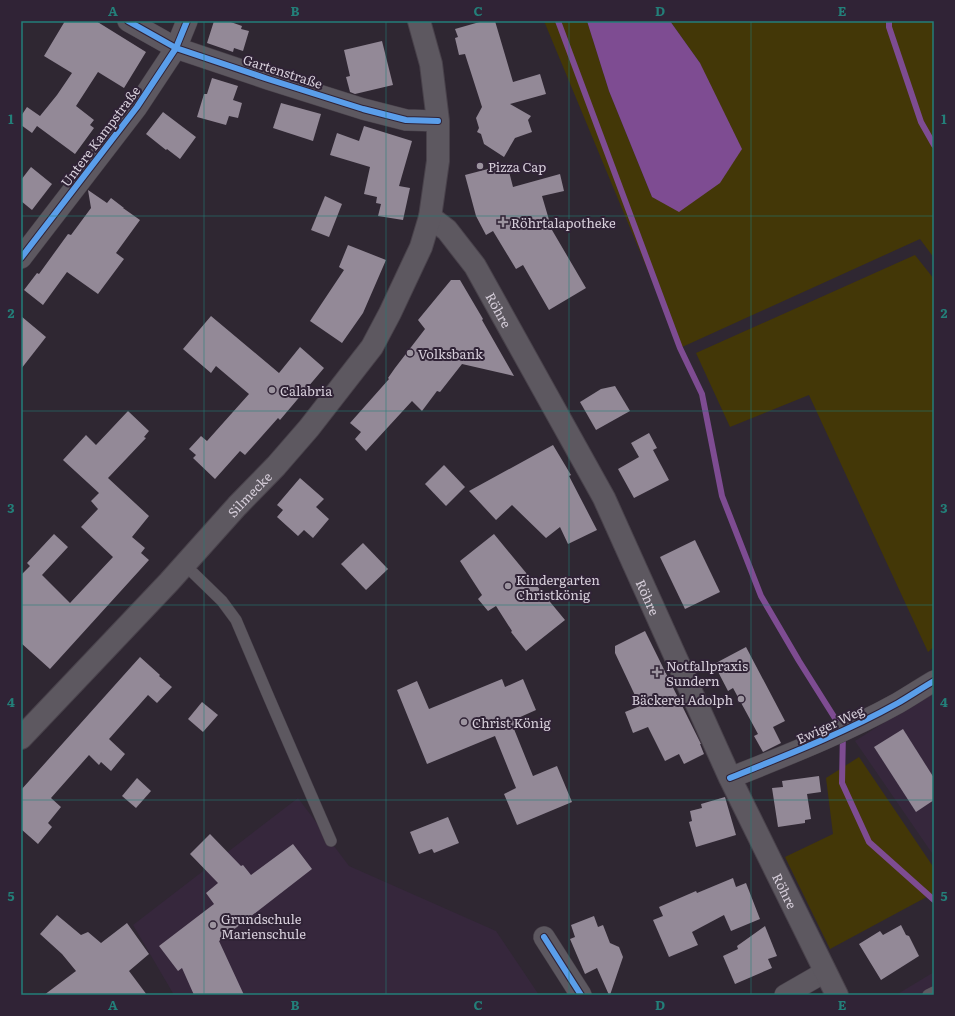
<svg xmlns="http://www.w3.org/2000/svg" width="955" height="1016" font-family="Literata,serif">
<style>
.built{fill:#36273c}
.green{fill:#433707}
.water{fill:#7e4c92}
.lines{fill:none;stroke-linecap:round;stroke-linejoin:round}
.stream{stroke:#7e4c92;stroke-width:6}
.building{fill:#938997}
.service-casing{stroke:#49424b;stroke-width:12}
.minor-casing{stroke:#49424b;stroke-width:22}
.secondary-casing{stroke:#49424b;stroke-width:24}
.service{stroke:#5d5860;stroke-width:11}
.minor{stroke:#5d5860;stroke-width:21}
.secondary{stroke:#5d5860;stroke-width:22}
.cycleway-casing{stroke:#302336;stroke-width:8}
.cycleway{stroke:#5a9eea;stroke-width:6}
.grid{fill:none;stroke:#237f79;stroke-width:1;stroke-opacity:0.55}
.poi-dot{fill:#9c949f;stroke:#302336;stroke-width:1.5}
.labels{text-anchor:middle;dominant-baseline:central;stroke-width:4;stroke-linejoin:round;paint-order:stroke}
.street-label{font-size:13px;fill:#d6ceda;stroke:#302336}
.poi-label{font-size:13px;fill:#d6ceda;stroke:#302336;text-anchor:start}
.neatline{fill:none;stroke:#237f79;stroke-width:1.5}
.grid-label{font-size:13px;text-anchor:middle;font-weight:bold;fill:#237f79}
</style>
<rect width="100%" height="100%" fill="#2f2732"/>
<!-- built -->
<g class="built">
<polygon points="934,691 934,856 855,741"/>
<polygon points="298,798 349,866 496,931 539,995 174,995 133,925"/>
<polygon points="934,972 934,995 896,995"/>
</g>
<!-- green -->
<g class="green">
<polygon points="544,21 587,21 609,91 652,197 700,63 670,21 934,21 934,258 920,239 680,348"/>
<polygon points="915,255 934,279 934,647 928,652 809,395 730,427 696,353"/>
<polygon points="859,757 934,868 934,893 830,949 785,857 833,834 826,778"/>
</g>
<!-- water -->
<polygon class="water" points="587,21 670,21 700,63 742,149 720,183 679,212 652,197 609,91"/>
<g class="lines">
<!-- stream -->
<g class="stream">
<polyline points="558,21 680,348 702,394 722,496 761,596 799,661 843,731 842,783 869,842 934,900"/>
<polyline points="889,21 889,27 921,122 934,145"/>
</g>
</g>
<!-- building -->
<g class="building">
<polygon points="65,21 96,21 146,52 124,88 98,72 76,106 94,120 90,125 94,128 75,154 37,126 32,133 21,125 21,116 27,107 40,116 57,95 72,73 44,56"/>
<polygon points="214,21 228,21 242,26 241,29 249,31 243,51 234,48 233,52 207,43"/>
<polygon points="483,21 495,21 513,82 540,74 546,94 510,104 531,116 528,120 532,132 515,138 504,157 484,144 481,134 477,132 479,128 476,118 482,107 465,54 459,55 455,38 458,37 455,29"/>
<polygon points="382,41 393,85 355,94 350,92 346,77 350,76 344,50"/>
<polygon points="212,78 238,86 233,100 242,103 238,118 229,116 226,125 197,117 204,94 207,94"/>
<polygon points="281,103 321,114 313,141 273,128"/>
<polygon points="163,112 196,137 180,159 167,149 166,150 146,134"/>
<polygon points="364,126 412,141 399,186 410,188 403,220 378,216 381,204 376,203 377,197 364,194 370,167 330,155 337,133 359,141"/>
<polygon points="507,164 513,187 560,174 564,191 542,196 552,230 586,288 549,310 523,265 516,269 493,231 486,235 476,216 465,175"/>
<polygon points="31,167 52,184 32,210 21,201 21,180"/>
<polygon points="88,190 107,203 111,198 124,208 123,208 140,220 116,253 124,259 98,294 67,272 43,305 24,290 37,273 39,274 68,234 71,235 91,208"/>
<polygon points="325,196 342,204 329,237 311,230"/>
<polygon points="348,245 386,260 363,313 342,343 310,321 344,270 339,267"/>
<polygon points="451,280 460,280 483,319 482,320 514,376 462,364 440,392 437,391 422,411 412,401 366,451 355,439 361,432 350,423 389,379 388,378 395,368 425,329 418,320"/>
<polygon points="21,316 46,337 21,369"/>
<polygon points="211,316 279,373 300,347 324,368 280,420 278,418 245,455 240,451 215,479 193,458 196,455 189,449 201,436 207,441 249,394 216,366 211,373 183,349"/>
<polygon points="615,386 630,411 596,430 580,402 601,389"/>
<polygon points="128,411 149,431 144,437 146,438 108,478 149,516 132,537 145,548 141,553 149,560 50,669 21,643 21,575 30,566 27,563 54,534 68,547 42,575 70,603 113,557 81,527 98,509 91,501 99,493 63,460 86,435 96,445"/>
<polygon points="649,433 657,448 653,450 669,480 634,498 618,469 639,457 631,443"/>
<polygon points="553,445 571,475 569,476 597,530 568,544 560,527 546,538 512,505 496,520 469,491"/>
<polygon points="444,465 465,487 446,506 425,484"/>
<polygon points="300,478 324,499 316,507 329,519 313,538 304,530 298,536 277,517 283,510 277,505"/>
<polygon points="494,534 565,620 526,651 511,632 512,631 496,606 488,611 478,599 482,595 460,561"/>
<polygon points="695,540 720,592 685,609 660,557"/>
<polygon points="363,543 388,569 366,590 341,564"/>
<polygon points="645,631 701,744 700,744 704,754 684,764 679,754 665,761 648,727 633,733 625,712 640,706 615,653 615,646"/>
<polygon points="746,647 785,721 773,727 781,743 763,752 754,736 758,734 733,688 728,691 714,664"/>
<polygon points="140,657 160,675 159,676 172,687 157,703 148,695 109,739 125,754 111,771 101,762 99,765 89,755 51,798 61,807 48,823 52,827 38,844 21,829 21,790"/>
<polygon points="502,679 505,687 523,679 536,710 518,718 521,725 519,726 519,727 514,729 533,776 557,766 572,802 517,825 504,794 516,788 495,736 427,764 397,690 417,681 429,709"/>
<polygon points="202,702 218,715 203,732 188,719"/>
<polygon points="903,729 934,778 934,800 916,812 874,747"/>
<polygon points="819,776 821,792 807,794 811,819 805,820 805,823 778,827 772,788 783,787 782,781"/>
<polygon points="137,778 151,791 136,808 122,796"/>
<polygon points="725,797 736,835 696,847 689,822 692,821 690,811 702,808 701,804"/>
<polygon points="448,817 459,843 434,853 432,849 419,854 410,832"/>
<polygon points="210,834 241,866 243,865 251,875 293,844 312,869 219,941 244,995 194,995 182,968 178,971 159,946 214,904 206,893 218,883 190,854"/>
<polygon points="733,878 736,887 746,883 760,919 731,931 724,915 692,932 698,945 669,957 653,920 663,916 659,907 696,891 697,893"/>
<polygon points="57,915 81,935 88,932 101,943 127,923 149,954 129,971 147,995 44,995 76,971 62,954 40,934"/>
<polygon points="594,916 598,927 603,925 610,943 619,947 623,957 610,995 609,995 597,968 585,974 570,939 575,937 571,925"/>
<polygon points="901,925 906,935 909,936 919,956 881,980 859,944 880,931 883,935"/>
<polygon points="765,926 777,956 768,959 772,968 735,984 723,956 738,949 737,946"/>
</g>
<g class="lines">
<defs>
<g id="service">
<polyline points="185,565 222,601 236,620 270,700 331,841"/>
<polyline points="928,995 934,992"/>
</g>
<g id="minor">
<polyline points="128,21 176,48 268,79 363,109 406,120 438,121"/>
<polyline points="21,258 137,107 176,48 187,21"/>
<path d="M730,778C787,755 844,733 898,703C910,696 922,688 934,681"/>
<polyline points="544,937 581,995"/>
<polyline points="785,995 825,972"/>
</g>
<g id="secondary">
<path id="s1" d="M430,217L447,230L475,266L604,498L730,778L837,995"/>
<path id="s2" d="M21,738L169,582L237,506L276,466L309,428L372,347L390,313L421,247L430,217L438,161V121L431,64L419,21"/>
</g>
</defs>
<!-- service casing -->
<use href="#service" class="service-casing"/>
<!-- minor casing -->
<use href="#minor" class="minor-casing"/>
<!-- secondary casing -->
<use href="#secondary" class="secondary-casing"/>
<!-- service -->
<use href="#service" class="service"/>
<!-- minor -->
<use href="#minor" class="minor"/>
<!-- secondary -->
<use href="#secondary" class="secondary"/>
<defs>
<g id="cycleway">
<polyline points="128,21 176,48 268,79 363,109 406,120 438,121"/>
<polyline points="21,258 137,107 176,48 187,21"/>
<path d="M730,778C787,755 844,733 898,703C910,696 922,688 934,681"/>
<polyline points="544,937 581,995"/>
</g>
</defs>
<!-- cycleway casing -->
<use href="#cycleway" class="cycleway-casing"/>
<!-- cycleway -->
<use href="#cycleway" class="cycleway"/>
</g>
<!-- grid -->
<path class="grid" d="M204,21V995M386,21V995M569,21V995M751,21V995M21,216H934M21,411H934M21,605H934M21,800H934"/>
<!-- markers -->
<g class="poi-dot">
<circle cx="480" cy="166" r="4"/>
<path d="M501 216h4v4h4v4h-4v4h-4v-4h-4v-4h4z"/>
<circle cx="410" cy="353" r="4"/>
<circle cx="272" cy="390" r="4"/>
<circle cx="508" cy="586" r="4"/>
<path d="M655 666h4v4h4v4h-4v4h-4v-4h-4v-4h4z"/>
<circle cx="741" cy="699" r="4"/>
<circle cx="464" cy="722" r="4"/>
<circle cx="213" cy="925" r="4"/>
</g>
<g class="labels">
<!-- street labels -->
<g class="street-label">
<text transform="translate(283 71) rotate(18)">Gartenstraße</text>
<text transform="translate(100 136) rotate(-53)">Untere Kampstraße</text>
<text stroke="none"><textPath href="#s1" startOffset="117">Röhre</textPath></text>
<text stroke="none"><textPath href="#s2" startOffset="334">Silmecke</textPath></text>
<text stroke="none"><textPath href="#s1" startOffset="441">Röhre</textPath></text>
<text transform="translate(830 724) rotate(-25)">Ewiger Weg</text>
<text stroke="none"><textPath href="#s1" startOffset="765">Röhre</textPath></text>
</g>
<!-- poi labels -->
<g class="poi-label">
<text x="488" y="166">Pizza Cap</text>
<text x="511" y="222">Röhrtalapotheke</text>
<text x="418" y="353">Volksbank</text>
<text x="280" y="390">Calabria</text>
<text x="516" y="579">Kindergarten<tspan x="516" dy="15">Christkönig</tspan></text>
<text x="666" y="665">Notfallpraxis<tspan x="666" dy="15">Sundern</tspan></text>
<text x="733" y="699" text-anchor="end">Bäckerei Adolph</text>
<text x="472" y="722">Christ König</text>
<text x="221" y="918">Grundschule<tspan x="221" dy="15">Marienschule</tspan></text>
</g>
</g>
<!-- border -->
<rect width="955" height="1016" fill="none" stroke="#302336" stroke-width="44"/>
<rect x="22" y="22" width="911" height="972" class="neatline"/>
<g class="grid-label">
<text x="113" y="16">A</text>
<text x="295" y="16">B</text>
<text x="478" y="16">C</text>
<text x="660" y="16">D</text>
<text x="842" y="16">E</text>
<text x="11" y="124">1</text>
<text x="944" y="124">1</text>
<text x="11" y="318">2</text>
<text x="944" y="318">2</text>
<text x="11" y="513">3</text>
<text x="944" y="513">3</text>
<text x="11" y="707">4</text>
<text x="944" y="707">4</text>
<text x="11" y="901">5</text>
<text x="944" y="901">5</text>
<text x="113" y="1010">A</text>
<text x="295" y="1010">B</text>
<text x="478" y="1010">C</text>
<text x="660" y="1010">D</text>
<text x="842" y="1010">E</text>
</g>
</svg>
